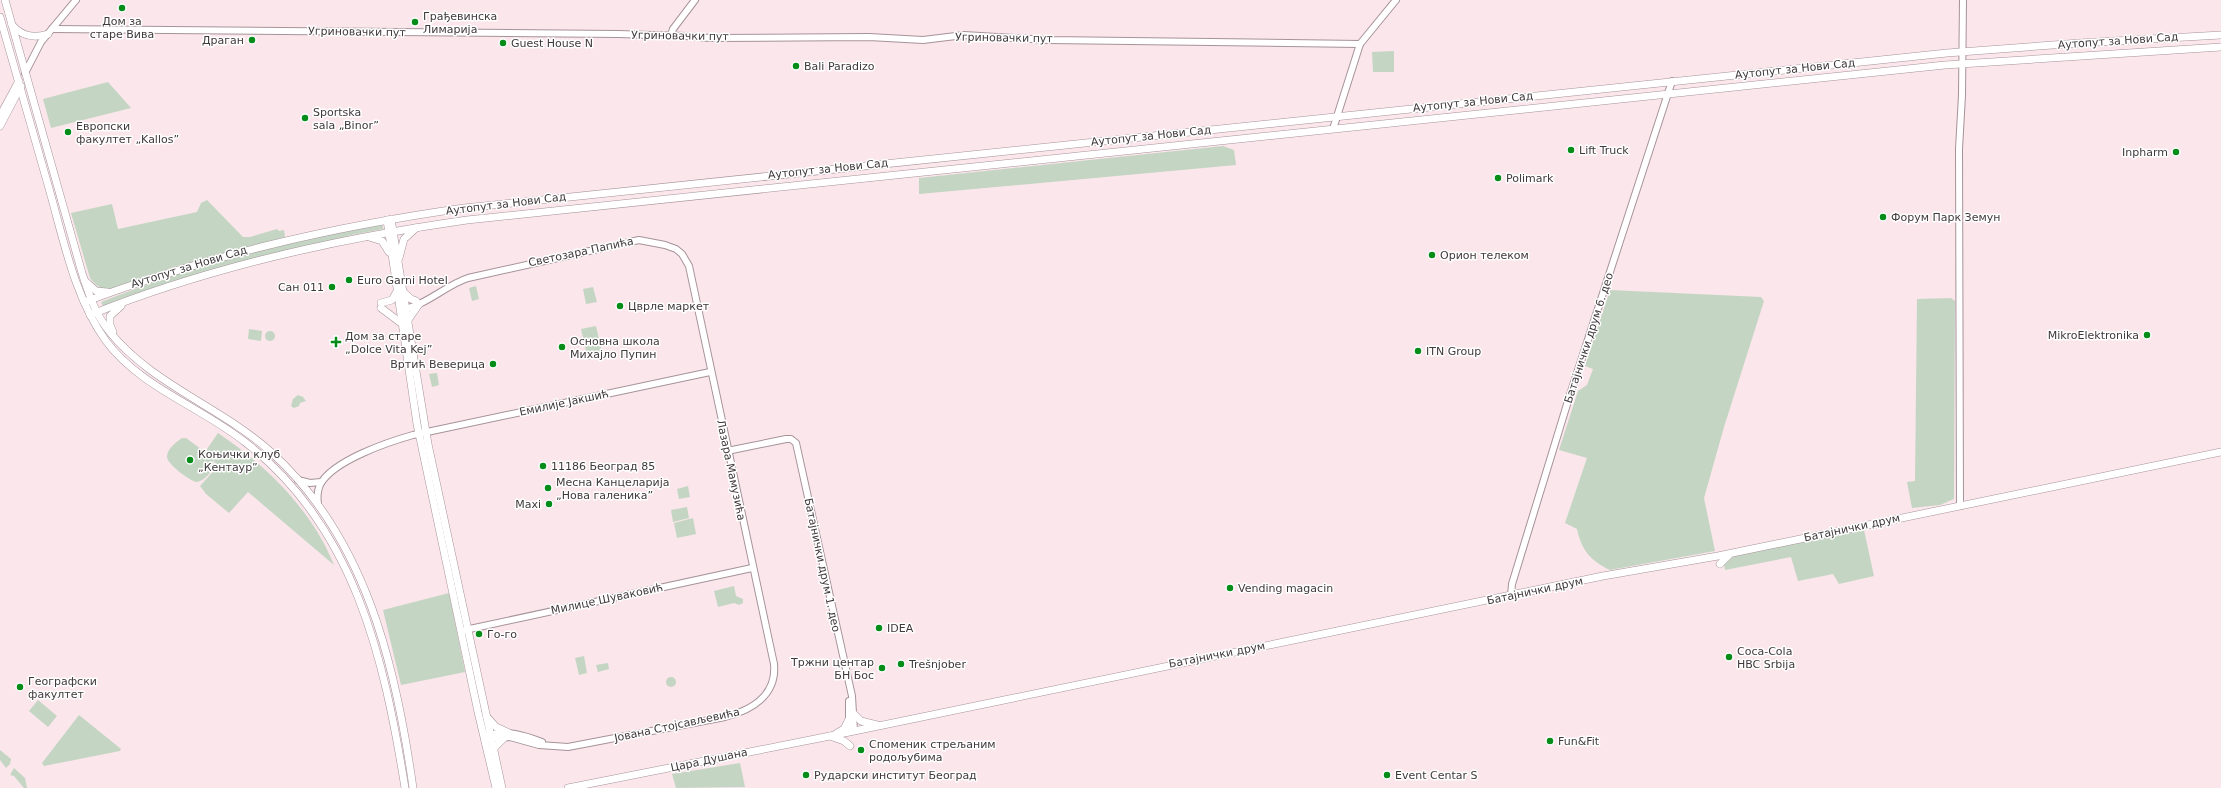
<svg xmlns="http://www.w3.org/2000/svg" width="2221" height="788" font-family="'DejaVu Sans',sans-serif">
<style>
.green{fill:#c4d6c3}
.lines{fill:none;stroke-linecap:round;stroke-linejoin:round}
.minor-casing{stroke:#a69399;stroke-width:8}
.major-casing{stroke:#a69399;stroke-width:8}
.minor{stroke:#fff;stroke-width:6}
.major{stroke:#fff;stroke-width:7}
.poi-dot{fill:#058c19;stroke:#fff;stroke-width:1.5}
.labels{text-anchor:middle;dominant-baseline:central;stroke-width:3;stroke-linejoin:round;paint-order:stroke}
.poi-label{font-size:11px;fill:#40393b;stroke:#fff;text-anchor:start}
.street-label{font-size:11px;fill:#40393b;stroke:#fff}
</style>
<rect width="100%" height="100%" fill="#fae6eb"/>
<!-- green -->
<g class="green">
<polygon points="1394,51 1394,72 1373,72 1372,52"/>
<polygon points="108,82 131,108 51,128 43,99"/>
<polygon points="1223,146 1234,150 1236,165 919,194 919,178"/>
<path d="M207,200L243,237H250L277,229L279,231L284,230L285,237L177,266L112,289C101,290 97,287 90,278L71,213L112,204L118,229L197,212L201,203Z"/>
<path d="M381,225L383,226V229L351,235L107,305L103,306L101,302C125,293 149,283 173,275C241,253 310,238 381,225Z"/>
<polygon points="476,286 479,299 472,301 469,288"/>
<polygon points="593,287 597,302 586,304 583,289"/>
<path d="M1610,290L1761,297L1764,301L1724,427L1704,498L1715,551L1610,570C1590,560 1582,551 1577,529L1565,523L1587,458L1559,450L1578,391L1587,385L1593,369L1585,366Z"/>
<polygon points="1951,298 1955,301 1954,499 1940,505 1912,508 1907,482 1915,481 1917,299"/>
<polygon points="596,326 603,356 588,360 581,329"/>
<polygon points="249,329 262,331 261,341 248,339"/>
<circle cx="270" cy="336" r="5"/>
<polygon points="437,373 439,385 432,387 429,374"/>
<polygon points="298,395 303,397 306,401 300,403 299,406 294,408 291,406 293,399"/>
<path d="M218,433C266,465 312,510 334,565L248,492L229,513L206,494L200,486L218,466L212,459L214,465C211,472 206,480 197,482C191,482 167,464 167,457C167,449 176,442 182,438H186L205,452Z"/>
<polygon points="688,486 690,497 679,499 677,489"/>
<polygon points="687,507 689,518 673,522 671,510"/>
<polygon points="693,518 696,534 677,538 674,523"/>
<polygon points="1864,530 1874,576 1839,584 1833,574 1798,581 1791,557 1725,570 1724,565 1735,555"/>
<polygon points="734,586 736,596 743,599 743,603 739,605 734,603 718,607 714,591"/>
<polygon points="449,593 465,672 401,685 383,610"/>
<polygon points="584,656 587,673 579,675 575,658"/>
<polygon points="608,663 609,669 598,672 596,665"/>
<circle cx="671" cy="682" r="5"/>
<polygon points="38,700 57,716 48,727 29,711"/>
<polygon points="79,715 121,749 120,751 44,766 42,763"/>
<polygon points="0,750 11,759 10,764 6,768 0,760"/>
<polygon points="740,763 745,787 676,788 672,774"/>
<polygon points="14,768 25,778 27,788 24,788 14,776 10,775"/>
</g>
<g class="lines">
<defs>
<g id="minor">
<polyline points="52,29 618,34 686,36 710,38 869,37 923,40 964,35 1048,40 1360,44"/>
<polyline points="671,35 673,29 695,0"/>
<polyline points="25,73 41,42 76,0"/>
<polyline points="1333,129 1360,44 1396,0"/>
<path d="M402,309C424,307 446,285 468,278L639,240L665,245L676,249L682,254L689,266L774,664C777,695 752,710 725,717L568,747L539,745L510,737L488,739"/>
<polyline points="727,451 786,439 791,439 796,443 852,696 854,731"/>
<polyline points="298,480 310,483 321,482"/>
<path d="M318,504C317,497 317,490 321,483C335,460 388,442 413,435L710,372"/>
<polyline points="1960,506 1959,149 1962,95 1963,0"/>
<polyline points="1511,596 1512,584 1568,401 1672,81"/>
<polyline points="465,630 752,568"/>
<polyline points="849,701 849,732"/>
<path d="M487,735C508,730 523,735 542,742"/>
</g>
<g id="major">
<path d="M5,0L82,273C89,294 95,314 109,331C151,384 221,407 271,452C366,538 396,666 413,788"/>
<path d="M0,17C16,75 34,134 50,192C64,242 75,298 106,341C140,387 201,407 245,442C355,527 384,658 405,788"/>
<path d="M12,25C22,36 33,39 48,34"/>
<polyline points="0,116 19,81"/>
<polyline points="0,126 21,86"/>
<polyline points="391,219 428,444 502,788"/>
<polyline points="387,220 417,424 478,712 496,788"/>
<polyline points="369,237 382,241 389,252"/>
<polyline points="399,258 404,239 416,228"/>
<polyline points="85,281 96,291 107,292"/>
<polyline points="403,292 411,299 416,301"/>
<path d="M84,302C211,255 330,227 464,208L1947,53L2080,43L2221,35"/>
<polyline points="381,303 392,300 396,293"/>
<polyline points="381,308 401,323"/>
<path d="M90,315C209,267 340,238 467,220L1945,65L2221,47"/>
<polyline points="408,320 419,304"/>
<polyline points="113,332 110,325 110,316 121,306"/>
<polyline points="1720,564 1729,555"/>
<polyline points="854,714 861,721 877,725"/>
<polyline points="487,717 496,727 509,733"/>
<polyline points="837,733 844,729 849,719"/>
<polyline points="830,736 844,741 850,746"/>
<polyline points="493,749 506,736"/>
<polyline points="568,788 830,736 1603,576 1718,556 2221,452"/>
</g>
</defs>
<!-- minor casing -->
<use href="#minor" class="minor-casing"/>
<!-- major casing -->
<use href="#major" class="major-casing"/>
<!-- minor -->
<use href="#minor" class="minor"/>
<!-- major -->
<use href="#major" class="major"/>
</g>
<!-- markers -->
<g class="poi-dot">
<circle cx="122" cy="8" r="4"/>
<circle cx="415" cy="22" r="4"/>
<circle cx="252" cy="40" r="4"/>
<circle cx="503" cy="43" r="4"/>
<circle cx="796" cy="66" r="4"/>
<circle cx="305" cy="118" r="4"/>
<circle cx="68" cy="132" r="4"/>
<circle cx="1571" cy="150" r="4"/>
<circle cx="2176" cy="152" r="4"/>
<circle cx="1498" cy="178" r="4"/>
<circle cx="1883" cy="217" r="4"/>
<circle cx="1432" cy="255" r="4"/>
<circle cx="349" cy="280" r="4"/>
<circle cx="332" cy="287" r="4"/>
<circle cx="620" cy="306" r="4"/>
<circle cx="2147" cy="335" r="4"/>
<path d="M334 336h4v4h4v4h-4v4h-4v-4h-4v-4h4z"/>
<circle cx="562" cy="347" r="4"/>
<circle cx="1418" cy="351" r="4"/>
<circle cx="493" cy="364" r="4"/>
<circle cx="190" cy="460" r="4"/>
<circle cx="543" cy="466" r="4"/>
<circle cx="548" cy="488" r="4"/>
<circle cx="549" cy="504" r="4"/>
<circle cx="1230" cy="588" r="4"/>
<circle cx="879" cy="628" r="4"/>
<circle cx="479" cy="634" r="4"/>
<circle cx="1729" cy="657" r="4"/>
<circle cx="901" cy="664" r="4"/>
<circle cx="882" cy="668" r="4"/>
<circle cx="20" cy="687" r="4"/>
<circle cx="1550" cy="741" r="4"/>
<circle cx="861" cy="750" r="4"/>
<circle cx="806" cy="775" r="4"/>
<circle cx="1387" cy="775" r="4"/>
</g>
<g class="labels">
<!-- poi labels -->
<g class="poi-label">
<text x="423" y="16">Грађевинска<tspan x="423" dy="13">Лимарија</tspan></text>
<text x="122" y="21" text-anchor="middle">Дом за<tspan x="122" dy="13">старе Вива</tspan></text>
<text x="244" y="40" text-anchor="end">Драган</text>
<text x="511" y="43">Guest House N</text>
<text x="804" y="66">Bali Paradizo</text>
<text x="313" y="112">Sportska<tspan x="313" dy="13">sala „Binor”</tspan></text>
<text x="76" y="126">Европски<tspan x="76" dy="13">факултет „Kallos”</tspan></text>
<text x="1579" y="150">Lift Truck</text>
<text x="2168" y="152" text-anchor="end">Inpharm</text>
<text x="1506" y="178">Polimark</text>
<text x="1891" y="217">Форум Парк Земун</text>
<text x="1440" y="255">Орион телеком</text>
<text x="357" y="280">Euro Garni Hotel</text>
<text x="324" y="287" text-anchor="end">Сан 011</text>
<text x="628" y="306">Цврле маркет</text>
<text x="2139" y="335" text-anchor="end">MikroElektronika</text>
<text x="345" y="336">Дом за старе<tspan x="345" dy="13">„Dolce Vita Kej”</tspan></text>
<text x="570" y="341">Основна школа<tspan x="570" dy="13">Михајло Пупин</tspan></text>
<text x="1426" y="351">ITN Group</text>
<text x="485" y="364" text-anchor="end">Вртић Веверица</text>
<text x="198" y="454">Коњички клуб<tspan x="198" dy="13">„Кентаур”</tspan></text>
<text x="551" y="466">11186 Београд 85</text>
<text x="556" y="482">Месна Канцеларија<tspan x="556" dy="13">„Нова галеника”</tspan></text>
<text x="541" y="504" text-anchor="end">Maxi</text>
<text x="1238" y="588">Vending magacin</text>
<text x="887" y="628">IDEA</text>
<text x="487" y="634">Го-го</text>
<text x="1737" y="651">Coca-Cola<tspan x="1737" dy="13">HBC Srbija</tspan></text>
<text x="874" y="662" text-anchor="end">Тржни центар<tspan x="874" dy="13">БН Бос</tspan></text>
<text x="909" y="664">Trešnjober</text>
<text x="28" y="681">Географски<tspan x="28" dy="13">факултет</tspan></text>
<text x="1558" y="741">Fun&amp;Fit</text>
<text x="869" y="744">Споменик стрељаним<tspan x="869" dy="13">родољубима</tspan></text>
<text x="814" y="775">Рударски институт Београд</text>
<text x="1395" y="775">Event Centar S</text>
</g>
<!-- street labels -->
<g class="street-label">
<text transform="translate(357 32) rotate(1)">Угриновачки пут</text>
<text transform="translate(680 36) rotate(1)">Угриновачки пут</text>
<text transform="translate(1004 38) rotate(1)">Угриновачки пут</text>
<text transform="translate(2118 41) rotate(-4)">Аутопут за Нови Сад</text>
<text transform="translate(1795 69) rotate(-6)">Аутопут за Нови Сад</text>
<text transform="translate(1473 102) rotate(-6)">Аутопут за Нови Сад</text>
<text transform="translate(1151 136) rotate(-6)">Аутопут за Нови Сад</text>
<text transform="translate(828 169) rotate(-6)">Аутопут за Нови Сад</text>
<text transform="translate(506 204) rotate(-7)">Аутопут за Нови Сад</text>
<text transform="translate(581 252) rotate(-12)">Светозара Папића</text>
<text transform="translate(189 267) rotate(-17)">Аутопут за Нови Сад</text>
<text transform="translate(1589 338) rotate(-72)">Батајнички друм 6. део</text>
<text transform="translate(564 403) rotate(-12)">Емилије Јакшић</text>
<text transform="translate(731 470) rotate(78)">Лазара Мамузића</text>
<text transform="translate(1852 528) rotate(-12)">Батајнички друм</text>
<text transform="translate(822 565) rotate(78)">Батајнички друм 1. део</text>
<text transform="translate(1535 591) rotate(-12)">Батајнички друм</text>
<text transform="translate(607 599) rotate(-12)">Милице Шуваковић</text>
<text transform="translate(1217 655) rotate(-11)">Батајнички друм</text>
<text transform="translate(677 725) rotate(-12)">Јована Стојсављевића</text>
<text transform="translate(709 760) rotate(-12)">Цара Душана</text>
</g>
</g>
</svg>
